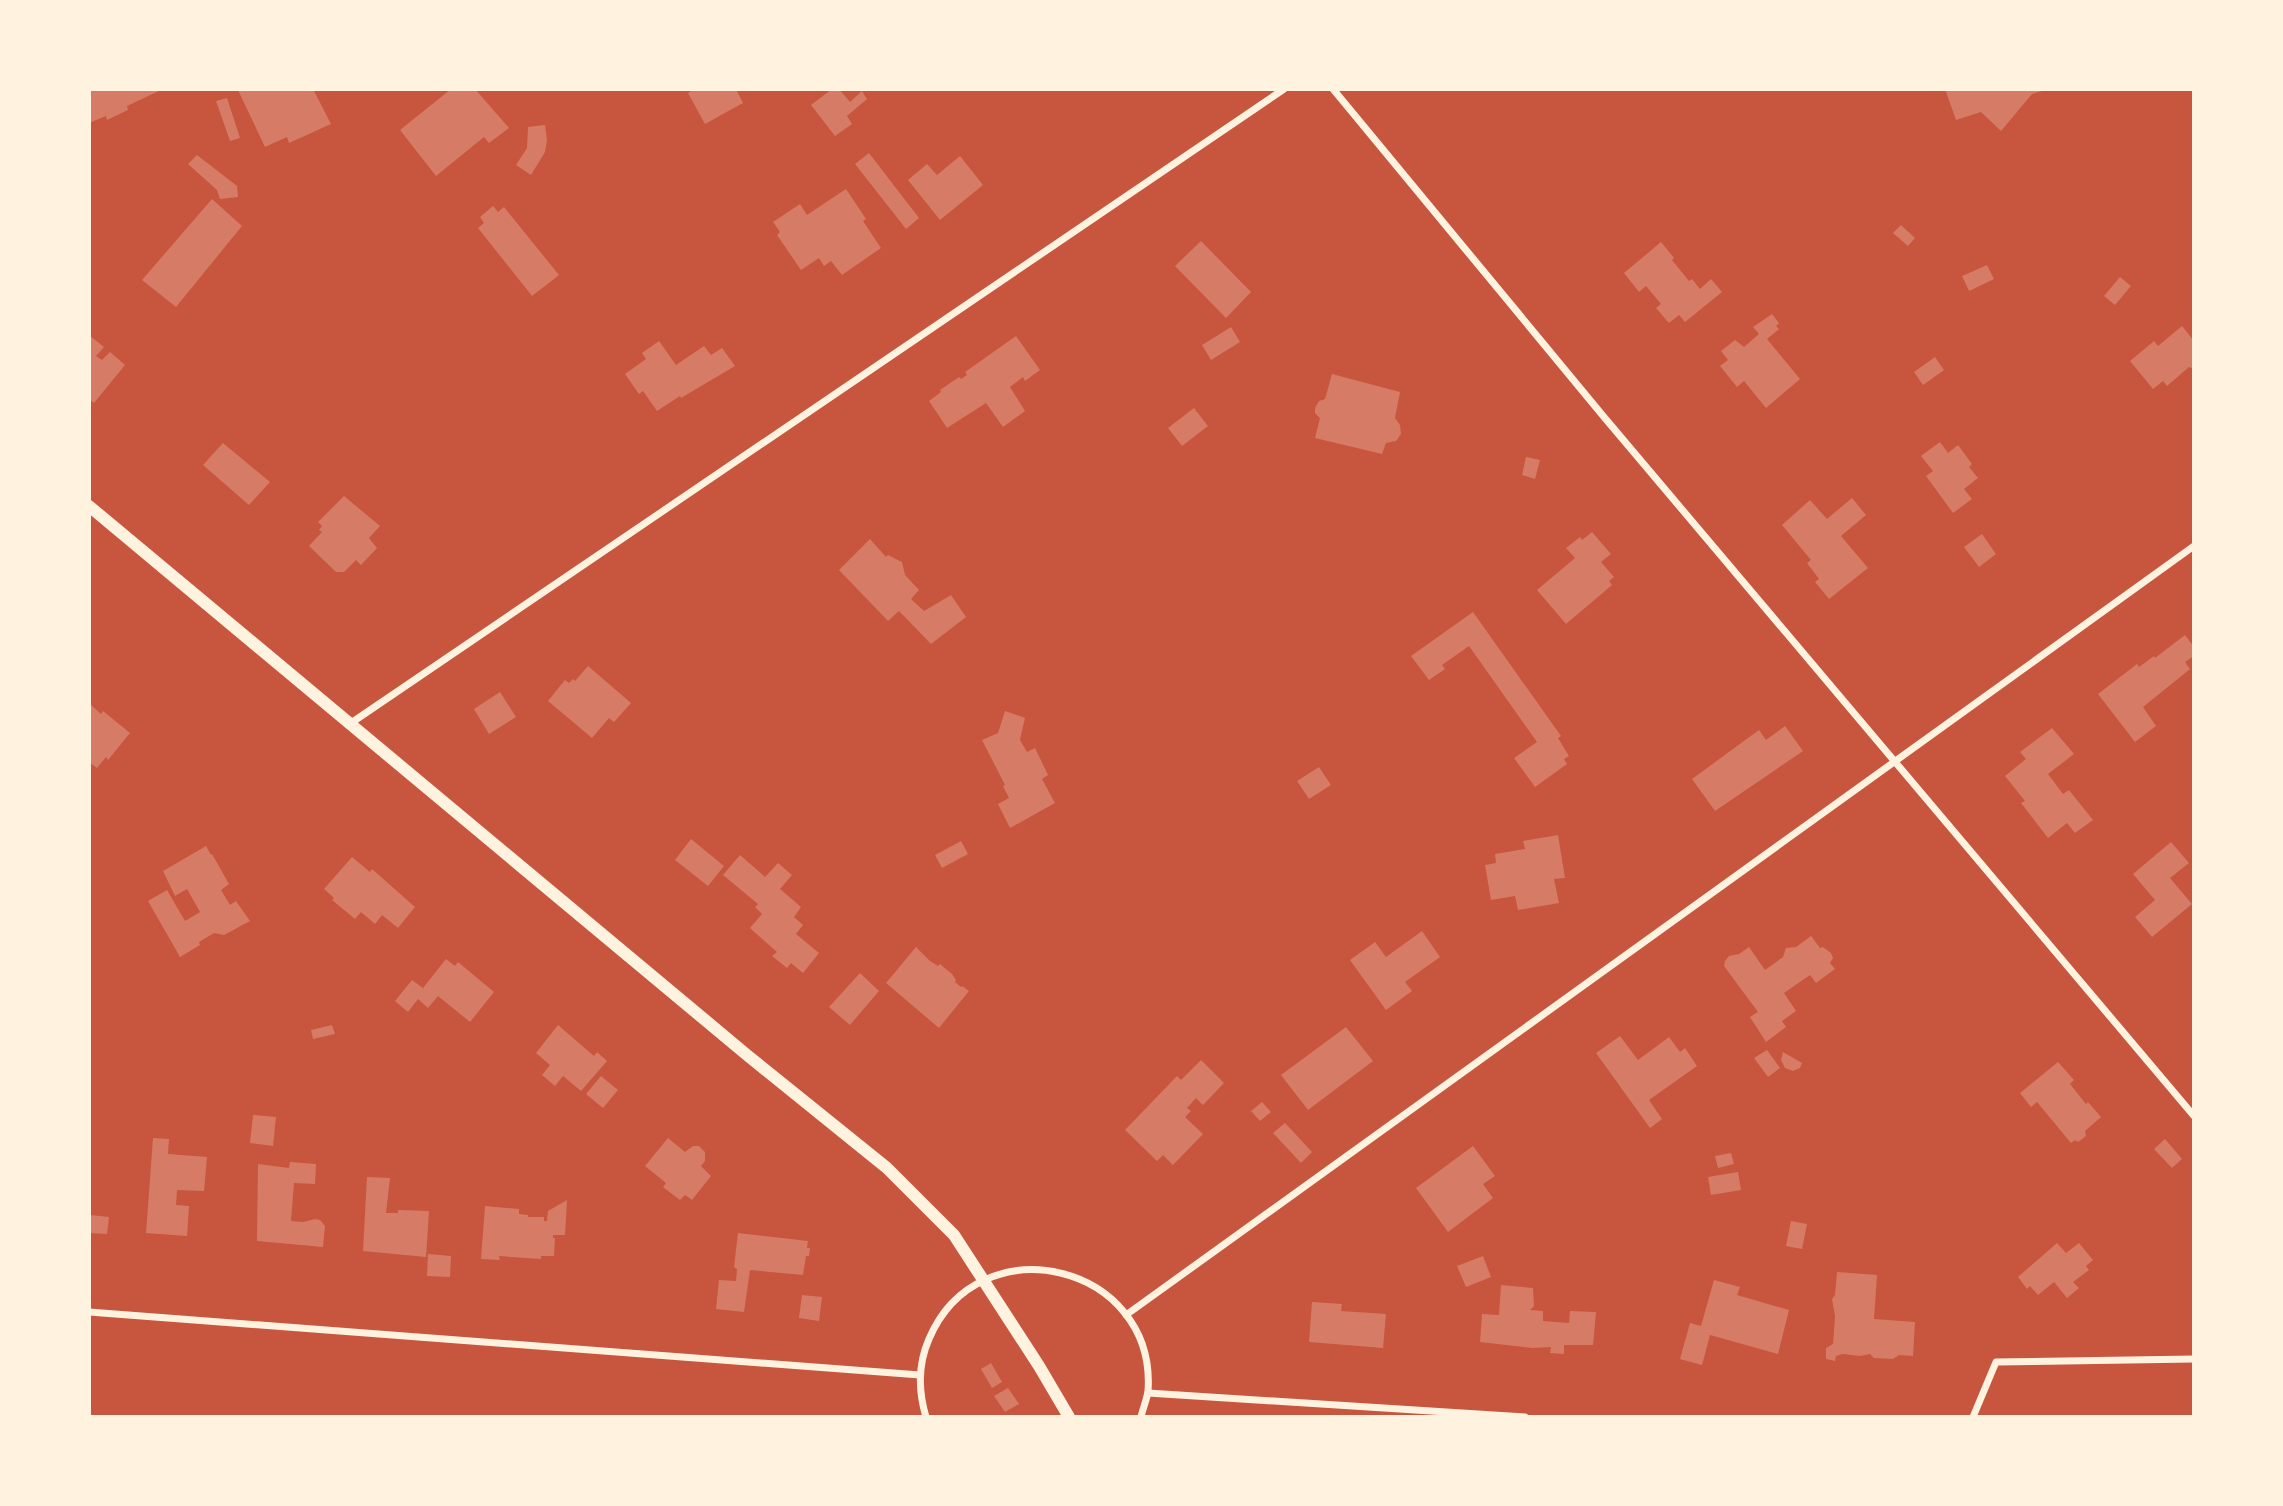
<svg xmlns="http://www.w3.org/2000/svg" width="2283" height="1506" font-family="Lora,serif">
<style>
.building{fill:#d67c66}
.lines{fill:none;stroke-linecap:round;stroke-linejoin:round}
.minor{stroke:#fff3e0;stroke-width:7}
.tertiary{stroke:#fff3e0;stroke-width:12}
</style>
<rect width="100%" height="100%" fill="#c8553d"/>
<!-- building -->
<g class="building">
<polygon points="89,89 163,89 127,106 128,110 107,120 106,116 89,123"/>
<polygon points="241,89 313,89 331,124 289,143 287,137 265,147 238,90"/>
<polygon points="451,89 475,89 509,128 489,143 484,137 436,176 400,130"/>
<polygon points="694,89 736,89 743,103 705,124 688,93"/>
<polygon points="832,89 839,89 850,102 862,91 867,99 847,116 852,124 835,136 811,105"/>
<polygon points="1945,89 2044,89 2045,90 2032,94 2001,131 1981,112 1956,120"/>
<polygon points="227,98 240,138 230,141 216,101"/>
<polygon points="545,125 547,140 545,152 531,175 516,165 527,148 528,127"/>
<polygon points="869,153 919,218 906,229 855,164"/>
<polygon points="197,155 237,186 238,197 220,199 217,190 188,164"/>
<polygon points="960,156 983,185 940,220 908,180 927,164 937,175"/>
<polygon points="846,189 866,219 863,221 881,248 842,275 831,261 824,266 819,258 801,270 777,235 780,232 773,222 800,204 807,215"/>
<polygon points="212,199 242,226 176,307 142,280"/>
<polygon points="493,206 498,212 504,207 559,275 532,296 478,228 484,223 480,217"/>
<polygon points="1901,225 1915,238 1908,246 1893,233"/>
<polygon points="1201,241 1251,292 1226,318 1175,266"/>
<polygon points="1661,242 1674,258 1672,260 1689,281 1692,279 1700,289 1711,279 1722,292 1685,322 1679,315 1669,323 1656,308 1661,304 1646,286 1639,292 1624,273"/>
<polygon points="1987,265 1994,279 1969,291 1962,276"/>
<polygon points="2120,277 2131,286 2115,305 2104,296"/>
<polygon points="1772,314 1779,323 1776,326 1779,329 1767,339 1800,379 1766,408 1744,381 1737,387 1720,366 1728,360 1721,351 1735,340 1744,347 1759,334 1753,327"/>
<polygon points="2182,326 2194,341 2194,369 2189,367 2167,386 2163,381 2153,389 2130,361 2154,341 2158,346"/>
<polygon points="1231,327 1240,342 1211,360 1202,345"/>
<polygon points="89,335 104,347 96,356 102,360 110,352 125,365 94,403 89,399"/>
<polygon points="1016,336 1040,370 1025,381 1023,377 1010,387 1025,411 1003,427 986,403 947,428 929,401 941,392 940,390 959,377 961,379 967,375 965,372"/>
<polygon points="659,341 676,365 704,346 711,355 722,348 735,366 681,398 680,396 657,411 643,391 639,394 625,374 646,359 642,353"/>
<polygon points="1935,357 1944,370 1923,385 1914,372"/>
<polygon points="1332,374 1400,392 1395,418 1400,425 1401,434 1396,441 1386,443 1382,454 1315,438 1320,418 1315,413 1315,408 1319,401 1325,399"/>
<polygon points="1194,408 1208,426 1182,446 1168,428"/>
<polygon points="1940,442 1948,453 1958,445 1972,464 1969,467 1978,478 1964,489 1972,499 1953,513 1926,476 1933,471 1921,456"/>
<polygon points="223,443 270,482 249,505 203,465"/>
<polygon points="1526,457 1540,460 1535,479 1522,475"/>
<polygon points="344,496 380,526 369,538 377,548 361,565 356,560 344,572 336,572 309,546 322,532 319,530 322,526 318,522"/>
<polygon points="1852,498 1866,515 1841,536 1868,568 1829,599 1815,582 1819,579 1807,563 1811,560 1782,525 1810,500 1827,519"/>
<polygon points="1592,532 1611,554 1601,562 1614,577 1609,581 1612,585 1566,624 1537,590 1575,558 1566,548 1580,537 1582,540"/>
<polygon points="1982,534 1996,554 1979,567 1964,547"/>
<polygon points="870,539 886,557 888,555 902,562 905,575 919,590 911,599 924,611 951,595 966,617 931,644 899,611 888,621 839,570"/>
<polygon points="1473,612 1561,736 1558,738 1569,756 1564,759 1567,764 1535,787 1514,758 1537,742 1469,646 1442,665 1445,669 1429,680 1411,656"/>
<polygon points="2185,635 2194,647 2194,656 2185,662 2190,669 2143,707 2156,726 2135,742 2098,694 2137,664 2139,667 2154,656 2155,658"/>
<polygon points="588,666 631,703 614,722 609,718 592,738 548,701 565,680 569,683 573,679 575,681"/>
<polygon points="500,692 516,717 489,734 474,709"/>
<polygon points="91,705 101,714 103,711 130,733 108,760 106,757 97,768 89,762"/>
<polygon points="1005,711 1025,718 1020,740 1027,752 1035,748 1048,775 1042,779 1055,803 1010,828 998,804 1009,798 1003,786 1005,785 982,740 998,733"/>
<polygon points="1785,726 1803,751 1715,811 1692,779 1759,730 1766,740"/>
<polygon points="2052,728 2074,754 2048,774 2063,794 2069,790 2093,820 2075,833 2067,823 2048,838 2021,803 2025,801 2005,776 2026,759 2020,752"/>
<polygon points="1319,767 1331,785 1309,799 1297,781"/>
<polygon points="1558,835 1565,878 1554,879 1559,903 1518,910 1515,896 1491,900 1485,865 1496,863 1495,854 1525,849 1523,841"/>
<polygon points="691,839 724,866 708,886 675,860"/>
<polygon points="961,841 968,854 942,868 935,855"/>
<polygon points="2171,842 2189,863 2170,878 2192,904 2152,937 2135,917 2155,900 2133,874"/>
<polygon points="206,846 211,855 212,854 229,884 221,890 230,905 236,901 250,921 224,935 214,933 199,942 200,945 180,957 148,901 167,890 185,921 200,912 187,889 175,896 163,871"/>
<polygon points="740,855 765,877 778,863 792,875 780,889 801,907 794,917 803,925 796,934 819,953 803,973 791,963 787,968 772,956 777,952 750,928 762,914 755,907 758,904 723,875"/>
<polygon points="352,857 370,872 372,869 415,907 398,928 382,915 375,924 361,912 355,919 332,900 334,898 324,889"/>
<polygon points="1422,931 1440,957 1405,982 1412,991 1386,1010 1350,960 1375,942 1386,957"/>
<polygon points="1811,936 1820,948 1823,947 1831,953 1833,958 1830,963 1835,969 1816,983 1810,975 1784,993 1796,1011 1782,1021 1786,1027 1766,1042 1750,1017 1758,1012 1724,966 1725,961 1729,956 1739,954 1749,947 1765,970 1783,957 1786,948 1796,947"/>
<polygon points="916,947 930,961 938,966 940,964 952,974 956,980 955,982 961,987 962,986 969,991 939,1028 886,983"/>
<polygon points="446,959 455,966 458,962 494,992 470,1022 438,996 428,1008 418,999 408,1012 395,1001 412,980 423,988"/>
<polygon points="860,973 879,991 850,1025 829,1007"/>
<polygon points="332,1025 335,1034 313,1039 311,1030"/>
<polygon points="558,1025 594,1056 597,1052 607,1061 581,1091 563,1076 555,1086 542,1075 550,1065 536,1053"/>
<polygon points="1346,1027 1373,1061 1308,1110 1281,1075"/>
<polygon points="1620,1036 1638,1060 1669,1037 1680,1052 1685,1048 1697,1066 1649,1100 1662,1119 1650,1128 1596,1053"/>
<polygon points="1767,1050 1780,1068 1768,1077 1754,1058"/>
<polygon points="1783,1052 1802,1063 1800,1068 1793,1071 1785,1068 1781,1060"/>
<polygon points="1201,1060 1224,1083 1203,1105 1196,1098 1187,1108 1191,1111 1185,1117 1203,1134 1173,1165 1163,1155 1157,1161 1125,1130 1177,1076 1181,1080"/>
<polygon points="2058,1062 2074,1080 2070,1084 2086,1104 2088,1102 2101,1117 2085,1131 2086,1136 2078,1142 2075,1140 2071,1143 2037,1102 2031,1107 2020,1093"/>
<polygon points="601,1076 618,1090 603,1108 586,1094"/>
<polygon points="1262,1102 1271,1112 1260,1121 1251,1111"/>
<polygon points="253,1115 276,1117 273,1146 250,1143"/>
<polygon points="1285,1123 1312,1152 1301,1163 1273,1133"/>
<polygon points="153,1138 169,1139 168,1154 207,1157 204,1191 177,1190 176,1205 189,1206 187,1236 146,1233"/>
<polygon points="668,1138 685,1152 693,1146 699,1146 705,1152 705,1161 701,1166 711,1176 692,1200 685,1195 680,1200 663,1187 666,1183 645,1166"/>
<polygon points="2165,1139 2182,1159 2172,1168 2154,1149"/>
<polygon points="1473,1146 1495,1176 1483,1184 1493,1198 1448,1232 1416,1188"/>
<polygon points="1731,1153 1734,1164 1718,1168 1715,1156"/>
<polygon points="290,1162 316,1164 315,1184 294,1183 291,1221 303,1222 315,1219 320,1220 325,1226 323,1247 257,1241 258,1164 289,1168"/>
<polygon points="1738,1172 1741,1190 1711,1195 1708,1177"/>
<polygon points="367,1177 390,1178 386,1213 398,1213 398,1210 429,1211 426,1257 363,1251"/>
<polygon points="567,1200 565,1235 553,1235 553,1238 555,1238 554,1256 541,1256 541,1259 499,1256 500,1260 481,1259 485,1206 519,1209 519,1214 528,1215 528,1217 544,1217 544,1221 547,1221 548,1211"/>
<polygon points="90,1215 109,1217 107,1234 89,1233"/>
<polygon points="1791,1221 1807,1224 1802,1249 1786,1246"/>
<polygon points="738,1233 808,1241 807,1248 810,1248 809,1256 806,1256 803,1275 750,1270 744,1312 716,1309 719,1280 736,1281 737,1269 734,1267"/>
<polygon points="2057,1243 2066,1253 2079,1243 2093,1260 2086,1266 2089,1270 2073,1282 2079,1288 2067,1298 2054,1282 2038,1295 2030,1286 2027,1289 2018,1277"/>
<polygon points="428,1254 451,1256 450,1277 427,1276"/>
<polygon points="1483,1256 1491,1277 1466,1287 1457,1266"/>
<polygon points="1837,1272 1877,1275 1874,1319 1915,1322 1913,1356 1899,1355 1893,1359 1874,1358 1870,1354 1860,1356 1843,1354 1836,1356 1835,1361 1826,1359 1826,1348 1833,1344 1835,1316 1832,1299 1835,1295"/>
<polygon points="1714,1280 1740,1287 1737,1295 1789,1310 1778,1354 1710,1335 1702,1365 1680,1359 1690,1323 1701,1326"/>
<polygon points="1501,1285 1533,1288 1534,1306 1530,1310 1543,1311 1543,1321 1569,1323 1570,1311 1596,1312 1593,1345 1564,1345 1564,1354 1550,1353 1551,1347 1532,1348 1480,1342 1482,1314 1499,1315"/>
<polygon points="802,1295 822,1297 819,1321 799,1318"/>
<polygon points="1312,1302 1342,1304 1341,1311 1386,1314 1383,1348 1309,1342"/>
<polygon points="991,1363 1002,1382 992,1388 981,1369"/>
<polygon points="1008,1388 1019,1404 1005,1412 994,1396"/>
</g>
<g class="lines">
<!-- minor -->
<g class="minor">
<polyline points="1333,89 1604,417 2194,1116"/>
<polyline points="351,723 1284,89"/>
<polyline points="89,1312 920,1375"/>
<polyline points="1126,1315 2194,546"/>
<polyline points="1148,1393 1525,1417"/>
<path d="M926,1417C918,1390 918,1364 929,1339C979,1221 1157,1264 1148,1391C1147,1399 1143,1408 1141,1417"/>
<polyline points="1973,1417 1996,1362 2194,1359"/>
</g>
<!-- tertiary -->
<polyline class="tertiary" points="89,506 747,1055 887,1168 954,1235 1039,1366 1069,1417"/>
</g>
<!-- border -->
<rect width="2283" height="1506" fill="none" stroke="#fff3e0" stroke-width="182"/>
</svg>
